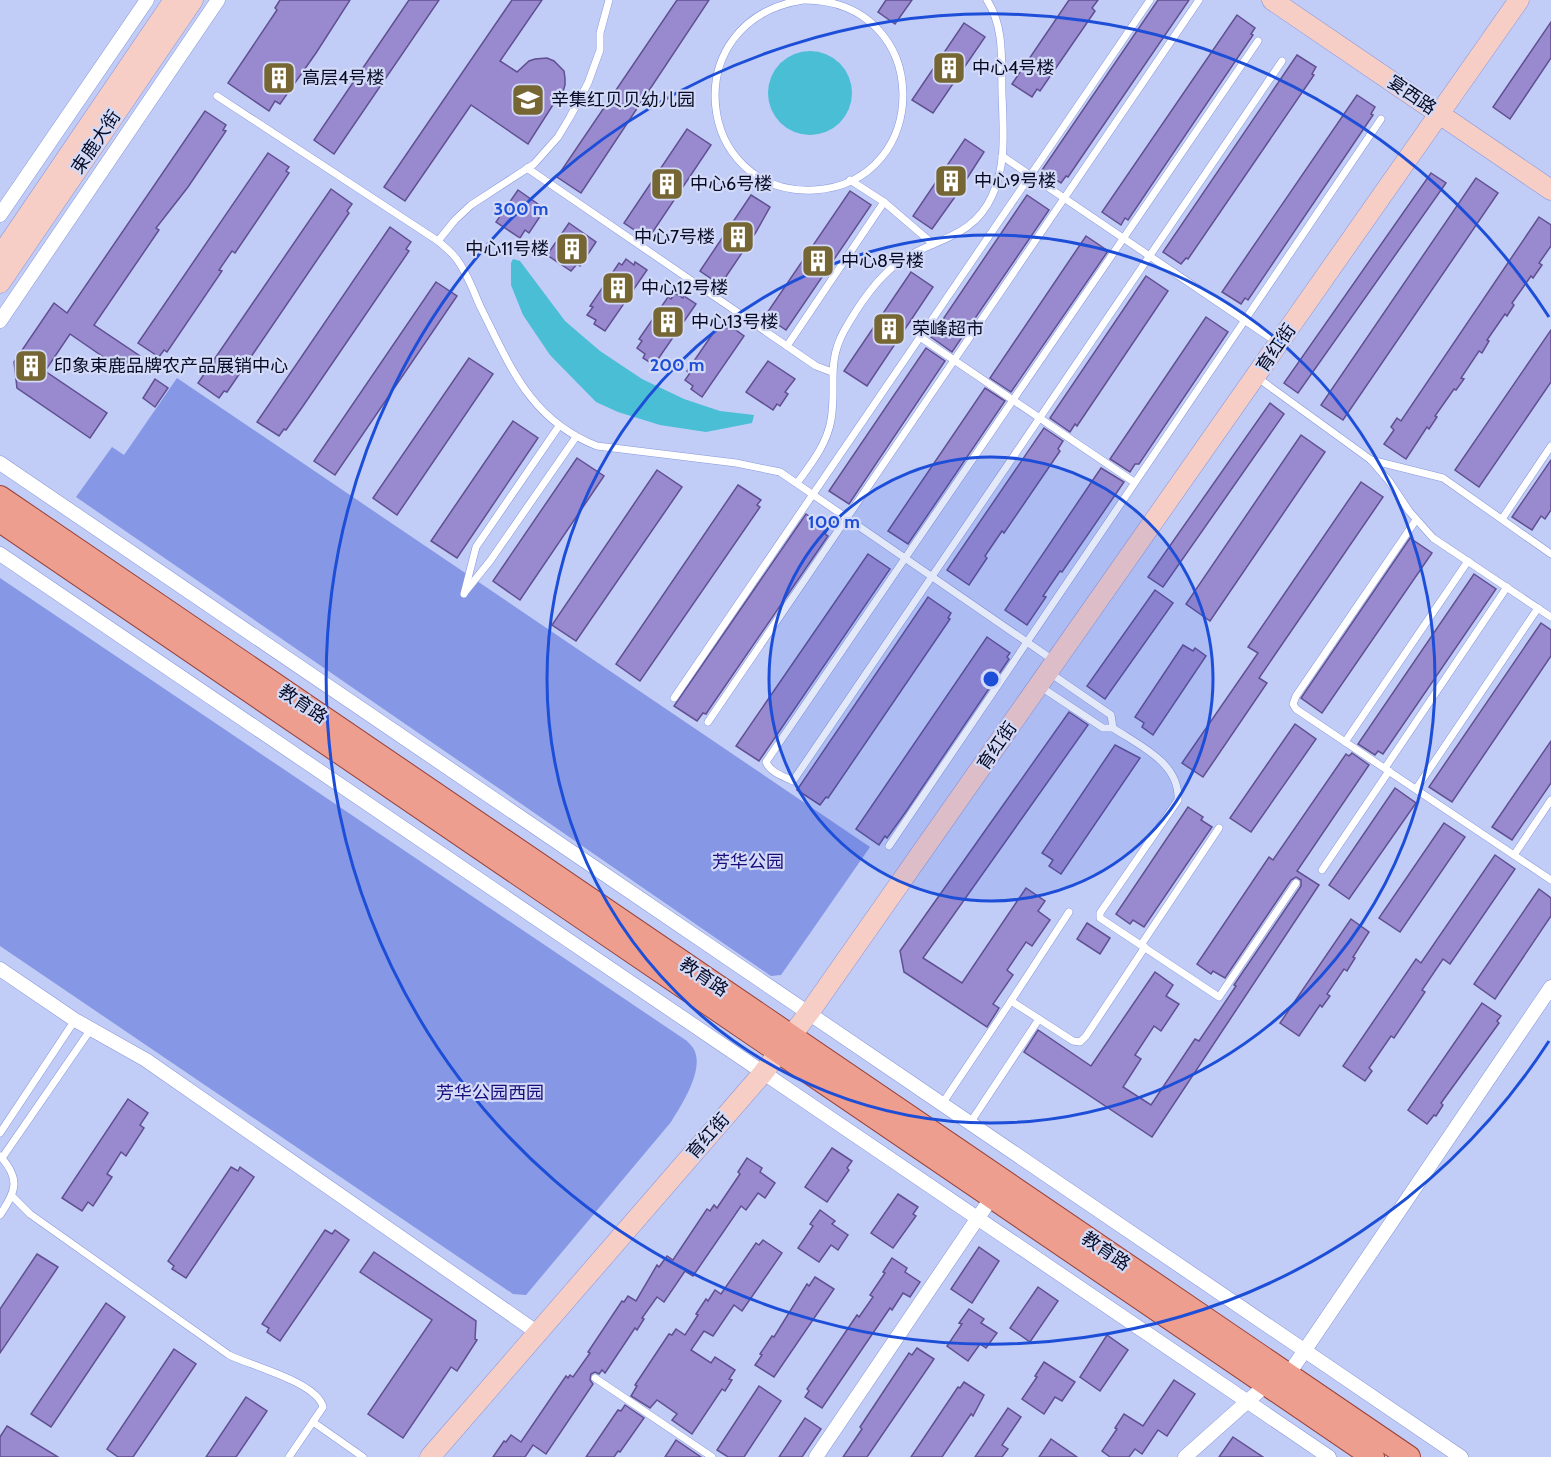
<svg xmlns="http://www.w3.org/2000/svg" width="1551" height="1457" font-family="Cabin,'Noto Sans SC',sans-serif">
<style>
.green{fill:#8597e5}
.water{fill:#49bed5}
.building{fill:#9989cf;stroke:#605091;stroke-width:1.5}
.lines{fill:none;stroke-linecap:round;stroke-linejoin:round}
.lane-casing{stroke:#8797db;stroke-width:8}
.street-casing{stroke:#8797db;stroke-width:15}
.secondary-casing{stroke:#8797db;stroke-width:21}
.primary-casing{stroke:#964038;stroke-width:24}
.lane{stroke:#fff;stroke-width:7}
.street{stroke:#fff;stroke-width:14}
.secondary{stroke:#f7cec6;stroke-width:20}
.primary{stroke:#ee9e8e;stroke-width:22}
.ring{fill:none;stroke:#1d4ed8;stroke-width:3}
.labels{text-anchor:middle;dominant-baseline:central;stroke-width:4.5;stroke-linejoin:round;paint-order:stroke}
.poi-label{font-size:18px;fill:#080b24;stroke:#d2daf7;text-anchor:start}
.street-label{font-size:18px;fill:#080b24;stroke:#d2daf7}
.park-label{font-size:18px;fill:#1a0d79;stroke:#d2daf7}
.centre{fill:#1d4ed8;stroke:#d2daf7;stroke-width:3}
.ring-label{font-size:18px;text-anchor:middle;font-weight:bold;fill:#1d4ed8;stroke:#d2daf7;stroke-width:4.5;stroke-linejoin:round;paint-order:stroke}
</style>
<rect width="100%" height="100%" fill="#c1ccf7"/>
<!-- green -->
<g class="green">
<polygon points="177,378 870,847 781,975 771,976 76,497 112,447 124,455"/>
<path d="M0,578L687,1041C690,1044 694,1048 695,1052C703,1072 681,1106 671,1122L526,1295L513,1294L0,946Z"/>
</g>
<!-- water -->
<g class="water">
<circle cx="810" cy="93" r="42"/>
<polygon points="513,259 520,261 565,321 600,351 642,379 684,399 720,411 754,415 752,423 706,432 660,425 618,412 596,402 550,355 523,315 511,285 511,263"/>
</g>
<!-- building -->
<g class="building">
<polygon points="280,0 350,0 316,53 280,104 275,101 269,111 228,83 277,10 275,8"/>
<polygon points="409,0 439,0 334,154 314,140"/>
<polygon points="512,0 542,0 500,61 517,72 529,61 535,59 547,58 554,61 564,71 565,78 565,85 560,102 556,100 528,144 471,105 405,201 384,187"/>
<polygon points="677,0 709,0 581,193 557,177"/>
<polygon points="886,0 912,0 895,24 878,12"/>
<polygon points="1069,0 1098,0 1092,8 1095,11 1082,30 1040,91 1037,89 1032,97 1012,84"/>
<polygon points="1158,0 1189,0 1085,152 1068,177 1066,176 1061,183 1042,170"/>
<polygon points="1237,15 1255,28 1251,34 1253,35 1128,220 1125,218 1121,225 1102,212"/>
<polygon points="1551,22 1551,58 1510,119 1493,107"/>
<polygon points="964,23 985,37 933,113 912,100"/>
<polygon points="1297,55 1316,67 1312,74 1314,75 1188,259 1186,258 1181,264 1163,252"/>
<polygon points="1357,95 1375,107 1371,114 1373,115 1248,300 1245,298 1241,304 1222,292"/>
<polygon points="205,111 226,125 223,130 226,131 188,187 156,228 159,230 94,325 140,356 128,374 70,334 45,371 107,413 90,438 17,388 14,362 54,303 67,313"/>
<polygon points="687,129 711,145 648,239 624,223"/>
<polygon points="965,139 984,152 957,194 932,229 913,216"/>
<polygon points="268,153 289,167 286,171 289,173 235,253 232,251 219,270 222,271 167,352 164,350 159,357 138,343"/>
<polygon points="1431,173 1446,183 1298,393 1284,383"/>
<polygon points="1476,178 1498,193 1343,420 1321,405"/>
<polygon points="331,189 352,204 347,211 349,213 227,392 224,391 219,398 198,383"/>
<polygon points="518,190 545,209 529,233 525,230 520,238 496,222"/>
<polygon points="850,191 871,205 786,330 765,316"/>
<polygon points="751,195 770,207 756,232 725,278 723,277 719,284 700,271"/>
<polygon points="1027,195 1049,210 952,352 931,337"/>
<polygon points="1539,217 1551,225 1551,246 1539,263 1542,265 1533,278 1531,276 1512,303 1514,305 1507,316 1505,314 1487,340 1489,341 1482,353 1479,351 1461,378 1464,379 1456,390 1454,389 1435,416 1437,417 1429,429 1427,427 1406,459 1384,444 1394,430 1391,427 1397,418 1401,421"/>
<polygon points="569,223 596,242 580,266 577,264 571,271 547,255"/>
<polygon points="390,227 411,242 406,249 409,251 303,406 286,430 284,429 279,436 257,422"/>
<polygon points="1086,236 1108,251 1011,392 990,378"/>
<polygon points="626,259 634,265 635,262 647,270 605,331 594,324 596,320 587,315 593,307 590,306 619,263 622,265"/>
<polygon points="911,272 933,287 867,386 844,371"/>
<polygon points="1146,276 1168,291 1077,426 1075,424 1070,432 1050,418"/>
<polygon points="436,282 457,296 335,475 314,461"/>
<polygon points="675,293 683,298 684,296 696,304 654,365 643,358 645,354 637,348 642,341 639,339 668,297 671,299"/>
<polygon points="1206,317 1228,332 1139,464 1135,464 1130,472 1110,459"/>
<polygon points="723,325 731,330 733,328 744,336 702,397 691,389 693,386 685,380 690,373 687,371 716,329 719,330"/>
<polygon points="1551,330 1551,382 1479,487 1455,470"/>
<polygon points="926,348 945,361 849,504 829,491"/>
<polygon points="469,358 493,374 397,515 373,498"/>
<polygon points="768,361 795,379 785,392 788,394 780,406 777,404 773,410 746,392"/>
<polygon points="155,379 168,388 155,407 143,398"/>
<polygon points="985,388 1005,401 908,544 888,531"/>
<polygon points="1270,403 1284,414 1163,587 1148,577"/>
<polygon points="513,421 538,438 457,558 431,541"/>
<polygon points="1044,428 1063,441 1058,449 1060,451 1004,533 1002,531 985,556 987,558 969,585 947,570"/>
<polygon points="1301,435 1325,452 1210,621 1186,604"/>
<polygon points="577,458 604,476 520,600 493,581"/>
<polygon points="1551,460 1551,510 1545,519 1541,516 1532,530 1512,517"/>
<polygon points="1101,468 1124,482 1062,572 1060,571 1043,596 1046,597 1027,625 1005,610"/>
<polygon points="657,470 682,487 576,641 552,625"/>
<polygon points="1361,482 1383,497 1259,678 1267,683 1203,777 1182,763 1258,653 1248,647"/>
<polygon points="738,485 761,500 757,505 760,507 640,681 616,664"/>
<polygon points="806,514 828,529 825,534 828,536 710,708 706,714 703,713 697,721 674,706"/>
<polygon points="1410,538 1432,553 1322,713 1301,698"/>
<polygon points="868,554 890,569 759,761 736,746"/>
<polygon points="1474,574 1496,589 1383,754 1378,751 1375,755 1358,744"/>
<polygon points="1155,590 1173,603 1105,699 1087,686"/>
<polygon points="928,597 951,613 948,618 950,619 828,798 826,797 820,805 797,790"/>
<polygon points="1541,623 1551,630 1551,656 1452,802 1429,787"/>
<polygon points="987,637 1010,653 1007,657 1009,659 905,813 887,838 885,836 879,845 856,829"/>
<polygon points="1183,645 1193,651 1195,648 1206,656 1153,735 1142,727 1144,723 1135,717"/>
<polygon points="1069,712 1088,725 923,958 962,983 1026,888 1045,901 1038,911 1050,920 1032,946 1026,942 1007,970 1013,975 993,1004 999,1008 987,1027 904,972 900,951"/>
<polygon points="1295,724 1316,739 1251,832 1230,818"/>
<polygon points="1551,741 1551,783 1512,840 1492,827"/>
<polygon points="1115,745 1140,758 1061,874 1049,866 1053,860 1042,853"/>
<polygon points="1352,753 1369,765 1297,871 1319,885 1152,1137 1024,1052 1038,1030 1091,1066 1155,972 1173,985 1166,996 1179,1004 1161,1031 1154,1026 1135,1055 1141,1059 1123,1087 1151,1105 1195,1039 1199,1041 1236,986 1234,985 1301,886 1301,880 1296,877 1291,880 1225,978 1213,971 1211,974 1197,964 1269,857 1273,860 1346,754 1349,756"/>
<polygon points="1395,788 1416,803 1349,899 1329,885"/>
<polygon points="1188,807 1203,817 1201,820 1212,827 1144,927 1133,920 1130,924 1116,914"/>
<polygon points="1444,823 1465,837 1400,932 1379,918"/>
<polygon points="1495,855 1515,869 1450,964 1443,959 1422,990 1425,992 1394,1038 1391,1036 1369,1068 1372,1071 1365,1081 1343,1066 1416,959 1421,963"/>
<polygon points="1539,889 1551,898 1551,916 1495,999 1474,984"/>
<polygon points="1351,919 1369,932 1353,957 1355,958 1347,971 1344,969 1327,994 1330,996 1322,1007 1320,1005 1299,1036 1280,1023"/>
<polygon points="1087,923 1110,938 1100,954 1077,939"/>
<polygon points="1482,1003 1501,1016 1497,1021 1499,1023 1441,1103 1443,1105 1436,1116 1434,1115 1427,1124 1408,1110"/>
<polygon points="128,1099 148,1113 140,1125 144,1128 126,1156 121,1152 107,1174 112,1177 93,1206 88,1202 82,1211 62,1198"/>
<polygon points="832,1148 852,1161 847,1168 849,1170 827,1202 805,1187"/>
<polygon points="747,1158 762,1168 760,1172 775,1183 765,1198 758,1193 746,1210 741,1206 693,1276 685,1271 664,1302 657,1297 642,1318 644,1319 637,1330 635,1328 605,1373 602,1370 599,1374 595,1372 591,1374 590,1380 593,1384 546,1454 533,1445 525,1457 493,1457 504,1441 506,1442 511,1435 521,1442 566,1376 568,1378 570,1375 573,1377 590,1353 588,1352 622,1301 624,1302 628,1296 636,1301 657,1265 659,1267 667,1256 673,1260 707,1209 710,1211 714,1205 717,1208 740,1174 738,1172"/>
<polygon points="231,1167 238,1171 240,1167 254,1177 186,1278 172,1269 174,1266 168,1261"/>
<polygon points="898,1194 918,1207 913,1214 916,1216 893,1248 871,1233"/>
<polygon points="820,1210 835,1221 832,1224 848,1235 838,1250 831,1245 819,1262 798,1248 813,1226 810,1224"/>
<polygon points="325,1230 332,1234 335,1230 349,1240 280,1341 267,1332 269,1328 262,1324"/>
<polygon points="763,1240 782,1253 742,1311 734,1305 713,1336 704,1331 691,1350 711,1363 715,1357 735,1370 729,1379 732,1380 725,1391 722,1389 692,1434 672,1420 677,1414 657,1400 650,1408 631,1396 637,1386 635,1385 669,1334 672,1335 676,1329 685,1335 698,1315 696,1314 706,1299 708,1301 715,1290 721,1294 756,1243 759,1245"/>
<polygon points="979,1247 999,1261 972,1303 951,1289"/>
<polygon points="374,1252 476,1321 475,1339 477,1340 457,1371 451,1367 403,1438 368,1414 432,1320 360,1272"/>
<polygon points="37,1254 58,1267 0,1353 0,1309"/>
<polygon points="892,1258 907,1268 905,1272 920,1282 910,1297 903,1293 892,1310 890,1308 822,1408 805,1397 809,1391 807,1389 857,1315 859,1317 873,1297 870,1295 885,1273 883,1272"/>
<polygon points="815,1277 834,1289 774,1377 755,1365 762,1355 760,1354 772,1336 774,1337 807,1284 809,1286"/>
<polygon points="1038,1287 1058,1301 1030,1342 1010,1328"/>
<polygon points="106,1303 125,1317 51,1427 31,1414"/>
<polygon points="969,1309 984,1319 981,1323 997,1333 986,1348 980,1344 968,1361 947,1346 962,1324 959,1323"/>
<polygon points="1107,1335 1128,1350 1100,1391 1080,1377"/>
<polygon points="917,1348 934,1359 867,1457 843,1457 862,1429 860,1427 909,1353 912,1355"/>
<polygon points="174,1349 196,1364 133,1457 118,1457 107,1449"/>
<polygon points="1044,1362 1075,1382 1062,1401 1055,1397 1044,1414 1022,1399 1037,1377 1035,1376"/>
<polygon points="1174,1380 1195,1394 1167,1436 1158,1430 1142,1454 1135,1449 1129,1457 1110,1457 1102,1451 1117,1429 1115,1428 1124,1414 1143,1426"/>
<polygon points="964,1382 984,1395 973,1416 971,1414 942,1457 911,1457 958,1387 960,1388"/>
<polygon points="759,1386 781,1401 744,1457 728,1457 717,1450"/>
<polygon points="246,1397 267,1411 236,1457 206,1457"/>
<polygon points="625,1405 644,1418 620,1452 618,1451 614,1457 586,1457 618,1410 621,1411"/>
<polygon points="1008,1408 1021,1417 1002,1445 1008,1449 1002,1457 975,1457"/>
<polygon points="805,1418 821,1429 802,1457 779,1457"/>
<polygon points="7,1426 58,1457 0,1457 0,1437"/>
<polygon points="1233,1437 1263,1457 1219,1457"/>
<polygon points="1051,1439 1077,1457 1039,1457"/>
<polygon points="676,1440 701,1457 665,1457"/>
</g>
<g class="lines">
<defs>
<g id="lane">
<path d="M803,0C674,20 695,196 814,190C934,183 934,1 805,0"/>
<path d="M1258,41L766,762C771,773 783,776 793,781L1282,61"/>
<path d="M217,96L438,241C444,246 450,251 455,257C466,270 473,290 480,306C510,366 530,420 597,446L736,463L780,472L1053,660"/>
<polyline points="1002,156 1278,343"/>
<polyline points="527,168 816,366 832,372"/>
<polyline points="850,180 884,202 933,244"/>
<polyline points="438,241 455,220 471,205 534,164 558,137 570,117 588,83 600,50 600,33 609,0"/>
<polyline points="920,337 1134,482"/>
<polyline points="787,346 884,202"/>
<polyline points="1258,378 1371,460 1389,481 1409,511 1433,538 1551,617"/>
<polyline points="1371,460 1443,478 1551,554"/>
<path d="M797,483C811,464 827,444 831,420C837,386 826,364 844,331C857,308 873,283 894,266C928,238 971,242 992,196C1007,165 1003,127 1002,93C1001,61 1005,28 987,0"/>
<polyline points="1502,519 1551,446"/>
<polyline points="1416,520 1296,696 1293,704 1296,709 1551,880"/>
<polyline points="465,592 490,561 576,437"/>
<polyline points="464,594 476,547 559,426"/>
<polyline points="1041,687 1103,728 1113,728 1111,715 1050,673"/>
<polyline points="674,698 1150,0"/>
<polyline points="708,722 1199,0"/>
<path d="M1113,728C1140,746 1180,763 1178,800L1100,913V918L1219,997L1296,883"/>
<polyline points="1345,742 1468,561"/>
<polyline points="1385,768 1507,587"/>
<polyline points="1416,789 1538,608"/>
<polyline points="889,846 1381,119"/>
<polyline points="1514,855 1551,800"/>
<polyline points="1322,870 1389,771"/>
<polyline points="1141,945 1219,828"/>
<polyline points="1011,1001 1069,912"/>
<polyline points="1039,1019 1073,1041 1080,1042 1086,1036 1145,947"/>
<polyline points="942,1104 1011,1001 1039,1019 970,1123"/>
<polyline points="0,1133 75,1020"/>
<path d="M0,1156C21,1179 16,1191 0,1215"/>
<polyline points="2,1158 91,1029"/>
<path d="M12,1196L30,1214L229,1355C251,1366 317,1382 323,1407L289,1457"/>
<polyline points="595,1378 712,1457"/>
<polyline points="313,1422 363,1457"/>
</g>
<g id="street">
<polyline points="0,215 147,0"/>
<polyline points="0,321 218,0"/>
<polyline points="0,463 1461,1457"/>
<polyline points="0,554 1329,1457"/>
<polyline points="0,969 75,1020 146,1060 538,1333"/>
<polyline points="1288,1375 1551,987"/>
<polyline points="816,1457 992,1197"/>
<polyline points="1185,1457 1267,1384"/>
</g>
<g id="secondary">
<polyline points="1272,0 1551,190"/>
<polyline points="0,256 174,0"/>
<polyline points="0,283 193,0"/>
<polyline points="430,1457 763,1073 811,1010 1519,0"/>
</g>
<g id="primary">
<polyline points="0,497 1409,1457"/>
<polyline points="0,521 1373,1457"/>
</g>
</defs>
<!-- lane casing -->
<use href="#lane" class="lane-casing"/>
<!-- street casing -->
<use href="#street" class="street-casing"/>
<!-- secondary casing -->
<use href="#secondary" class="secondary-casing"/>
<!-- primary casing -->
<use href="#primary" class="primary-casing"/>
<!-- lane -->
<use href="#lane" class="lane"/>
<!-- street -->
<use href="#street" class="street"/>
<!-- secondary -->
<use href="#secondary" class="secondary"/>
<!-- primary -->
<use href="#primary" class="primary"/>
</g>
<!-- distance rings -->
<circle cx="991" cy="679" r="222" fill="#1d4ed8" fill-opacity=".12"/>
<g class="ring">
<circle cx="991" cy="679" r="222"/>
<circle cx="991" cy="679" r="444"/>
<path d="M1549 1041A665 665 0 1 1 1549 317"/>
</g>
<!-- icons -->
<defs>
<symbol id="building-square" viewBox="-11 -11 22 22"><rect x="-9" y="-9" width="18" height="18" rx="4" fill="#756634" stroke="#d2daf7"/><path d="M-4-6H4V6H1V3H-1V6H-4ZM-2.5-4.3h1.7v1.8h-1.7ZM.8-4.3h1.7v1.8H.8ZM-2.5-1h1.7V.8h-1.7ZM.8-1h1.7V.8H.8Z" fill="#fff"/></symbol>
<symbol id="school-square" viewBox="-11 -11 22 22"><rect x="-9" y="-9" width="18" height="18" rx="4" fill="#756634" stroke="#d2daf7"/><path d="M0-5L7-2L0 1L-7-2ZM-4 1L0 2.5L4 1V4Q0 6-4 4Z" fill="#fff"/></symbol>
</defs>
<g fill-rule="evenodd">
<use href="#building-square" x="930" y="49" width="38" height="38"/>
<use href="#building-square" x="260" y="59" width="38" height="38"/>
<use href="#school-square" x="509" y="81" width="38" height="38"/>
<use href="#building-square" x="932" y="162" width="38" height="38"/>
<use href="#building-square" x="648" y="165" width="38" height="38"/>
<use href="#building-square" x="719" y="218" width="38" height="38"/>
<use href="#building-square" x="553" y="230" width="38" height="38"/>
<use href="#building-square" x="799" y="242" width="38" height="38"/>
<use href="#building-square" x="599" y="269" width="38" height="38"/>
<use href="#building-square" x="649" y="303" width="38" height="38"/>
<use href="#building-square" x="870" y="310" width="38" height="38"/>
<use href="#building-square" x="12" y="347" width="38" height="38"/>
</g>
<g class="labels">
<!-- poi labels -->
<g class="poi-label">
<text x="972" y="68">中心4号楼</text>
<text x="302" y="78">高层4号楼</text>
<text x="551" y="100">辛集红贝贝幼儿园</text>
<text x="974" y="181">中心9号楼</text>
<text x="690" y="184">中心6号楼</text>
<text x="715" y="237" text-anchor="end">中心7号楼</text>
<text x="549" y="249" text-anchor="end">中心11号楼</text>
<text x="841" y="261">中心8号楼</text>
<text x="641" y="288">中心12号楼</text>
<text x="691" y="322">中心13号楼</text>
<text x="912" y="329">荣峰超市</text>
<text x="54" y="366">印象束鹿品牌农产品展销中心</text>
</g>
<!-- street labels -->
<g class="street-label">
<text transform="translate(1412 95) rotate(34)">宴西路</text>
<text transform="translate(96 142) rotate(-56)">束鹿大街</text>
<text transform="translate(1276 348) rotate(-55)">育红街</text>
<text transform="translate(303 704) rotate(34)">教育路</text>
<text transform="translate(997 746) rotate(-55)">育红街</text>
<text transform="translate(704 977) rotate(34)">教育路</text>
<text transform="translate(708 1136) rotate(-49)">育红街</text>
<text transform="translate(1106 1251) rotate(34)">教育路</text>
</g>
<!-- park labels -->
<g class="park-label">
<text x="748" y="862">芳华公园</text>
<text x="490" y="1093">芳华公园西园</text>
</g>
</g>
<circle cx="991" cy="679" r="9" class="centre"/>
<g class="ring-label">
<text x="521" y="215">300 m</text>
<text x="677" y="371">200 m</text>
<text x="834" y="528">100 m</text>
</g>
</svg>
